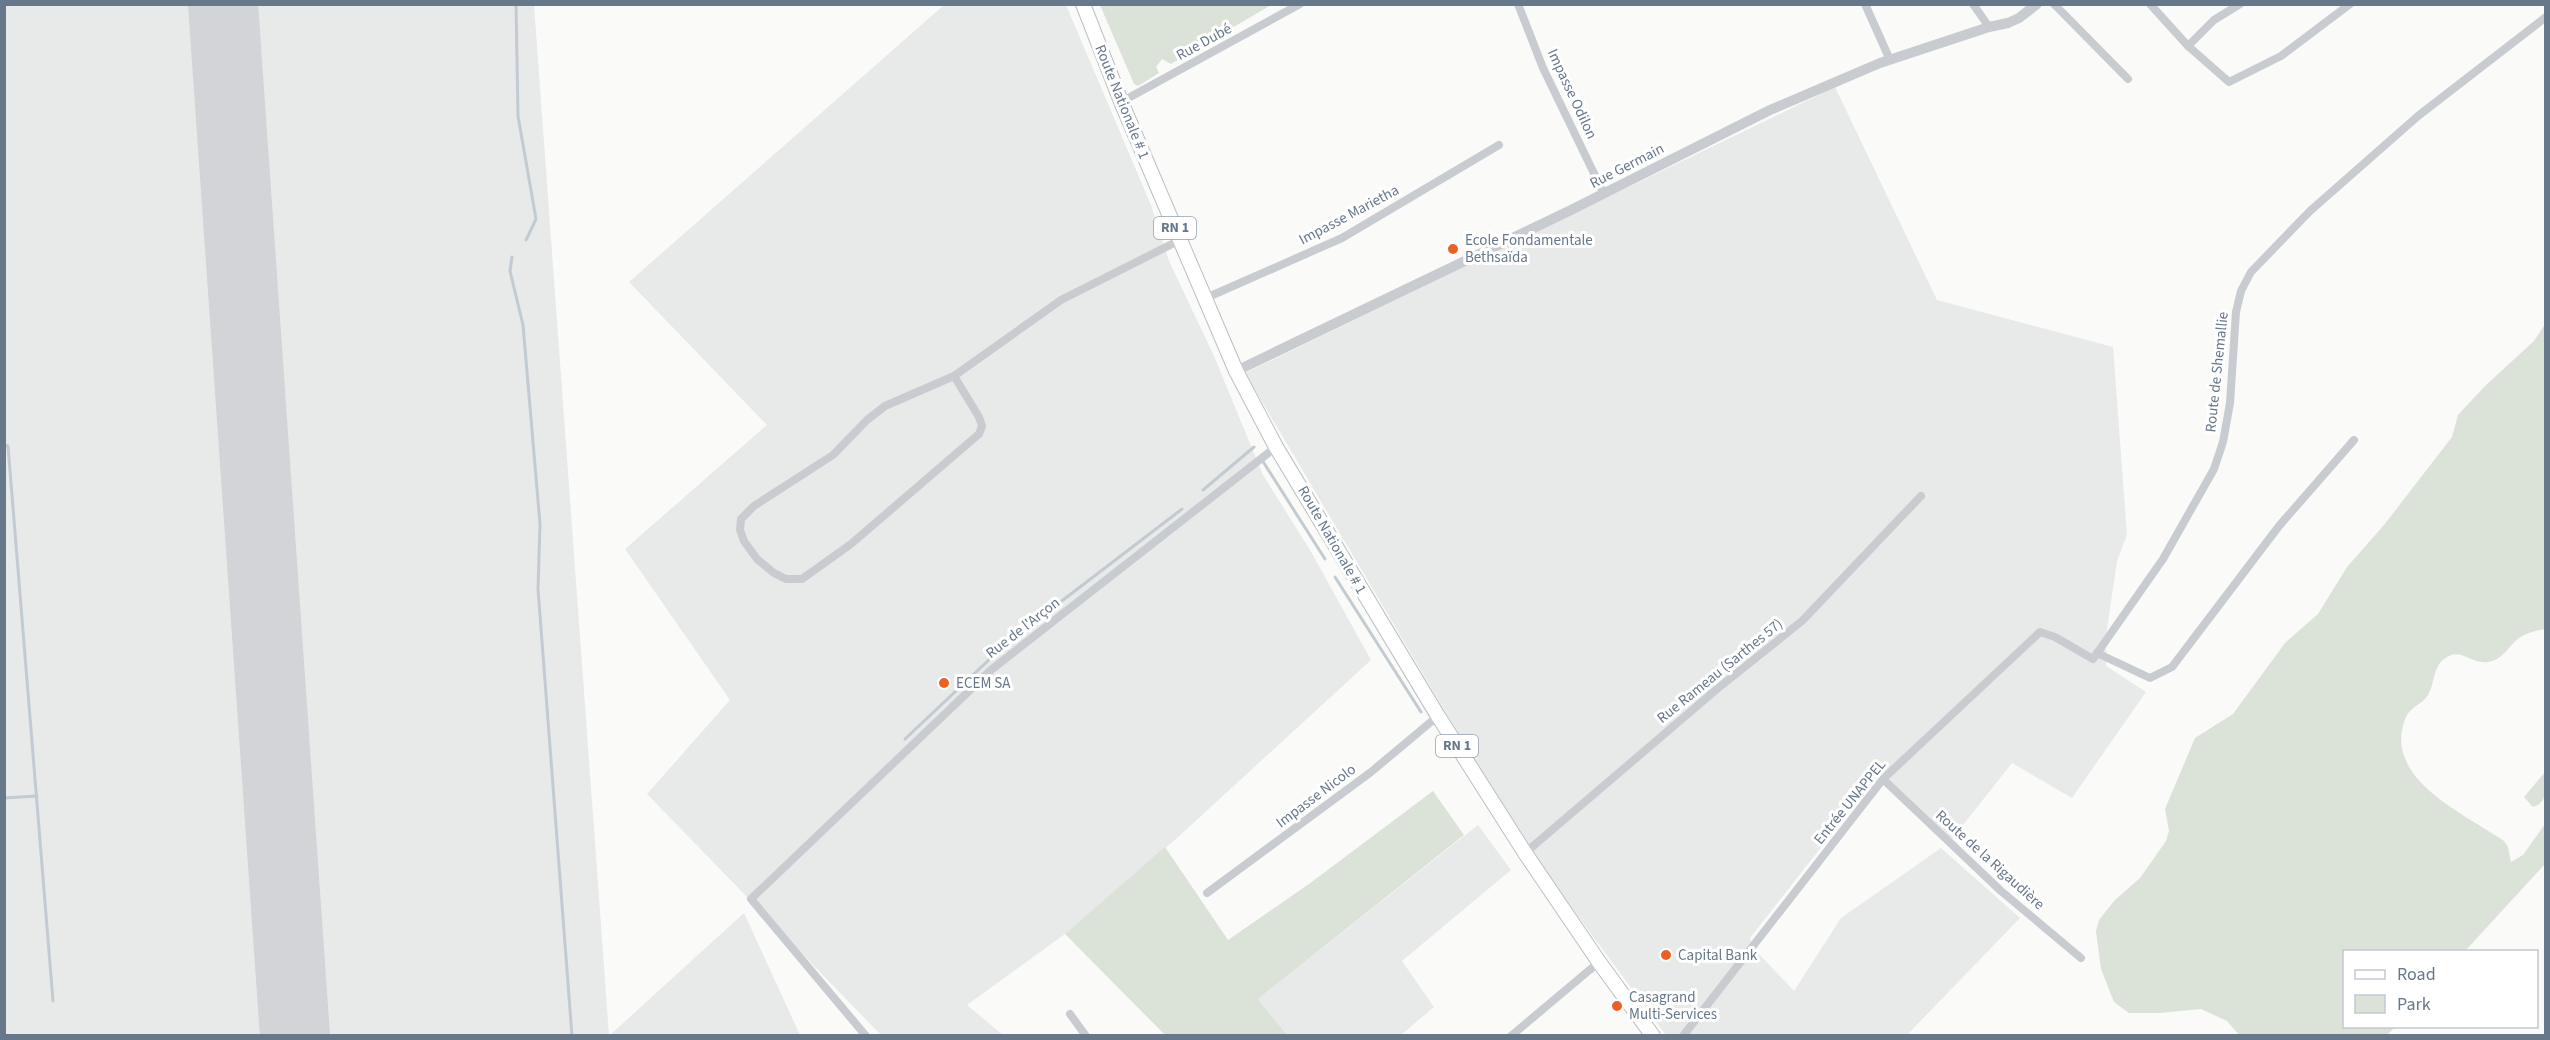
<svg xmlns="http://www.w3.org/2000/svg" width="2550" height="1040" font-family="'Source Sans 3',sans-serif">
<style>
.built{fill:#e8e9e9}
.green{fill:#dbe2d8}
.lines{fill:none;stroke-linecap:round;stroke-linejoin:round}
.stream{stroke:#c2cbd1;stroke-width:3}
.runway{stroke:#d2d4d7;stroke-width:70}
.primary-casing{stroke:#bbbfc3;stroke-width:16}
.minor{stroke:#c8cbcf;stroke-width:8}
.tertiary{stroke:#c8cbcf;stroke-width:10}
.primary{stroke:#fff;stroke-width:14}
.poi-dot{fill:#ed6025;stroke:#fff;stroke-width:2}
.labels{text-anchor:middle;dominant-baseline:central;stroke-width:6;stroke-linejoin:round;paint-order:stroke}
.shield{fill:#fff;stroke:#95a0ad;stroke-width:1.5}
.shield-label{font-size:14px;font-weight:bold;fill:#67788a}
.street-label{font-size:15px;fill:#67788a;stroke:#fff}
.poi-label{font-size:15px;fill:#67788a;stroke:#fff;text-anchor:start}
</style>
<rect width="100%" height="100%" fill="#fafaf8"/>
<!-- built -->
<g class="built">
<polygon points="5,4 534,5 609,1035 5,1035"/>
<polygon points="944,5 1066,5 1151,205 1169,261 1214,356 1263,475 1310,550 1371,660 1177,838 1065,934 967,1005 1003,1035 881,1035 647,794 730,700 625,549 767,425 629,282"/>
<polygon points="1835,87 1937,300 2113,347 2127,535 2117,561 2106,636 2106,666 2146,692 2072,798 2012,763 1952,839 1881,771 1750,938 1758,953 1794,991 1841,918 1941,848 2020,918 1907,1035 1666,1035 1580,919 1535,863 1245,373"/>
<polygon points="1478,825 1511,870 1402,961 1434,1007 1401,1035 1287,1035 1258,999"/>
<polygon points="744,913 800,1035 610,1035"/>
</g>
<!-- green -->
<g class="green">
<polygon points="1100,5 1271,5 1171,64 1162,59 1156,67 1159,73 1138,86 1134,84"/>
<path d="M2545,324V629C2539,630 2530,632 2524,635C2511,641 2506,657 2492,661C2474,667 2463,649 2449,656C2432,664 2436,681 2428,695C2423,704 2411,706 2406,717C2380,778 2465,814 2504,841L2508,847L2511,862L2523,855L2545,824V864L2465,951L2344,952V1026L2395,1027L2387,1035H2239L2227,1021L2201,1009L2159,1013H2129L2114,1002L2101,969L2096,931L2099,920L2114,901L2140,878L2166,841L2169,831L2165,809L2195,738L2233,714L2285,643L2318,614L2347,567L2384,525L2452,437L2458,415L2485,386L2534,341Z"/>
<path d="M2545,772C2546,786 2549,802 2533,807L2524,797Z"/>
<polygon points="1433,791 1464,835 1258,999 1287,1035 1165,1035 1065,934 1165,847 1228,940 1309,884"/>
</g>
<g class="lines">
<!-- stream -->
<g class="stream">
<polyline points="516,4 518,116 536,219 526,240"/>
<polyline points="512,257 510,271 523,325 540,524 538,589 572,1036"/>
<polyline points="4,445 8,446 53,1001"/>
<polyline points="1262,460 1325,559"/>
<polyline points="1203,490 1254,447"/>
<polyline points="1335,577 1421,712"/>
<polyline points="1029,626 1182,509"/>
<polyline points="905,739 1010,640"/>
<polyline points="4,798 37,796"/>
</g>
<!-- runway -->
<polyline class="runway" points="223,4 295,1036"/>
<defs>
<polyline id="primary" points="1083,4 1122,104 1236,371 1276,447 1438,716 1525,853 1599,962 1653,1036"/>
</defs>
<!-- primary casing -->
<use href="#primary" class="primary-casing"/>
<!-- minor -->
<g class="minor">
<polyline points="1518,4 1543,68 1604,194"/>
<polyline points="1865,4 1890,60"/>
<polyline points="1973,4 1989,27"/>
<polyline points="2054,4 2128,79"/>
<polyline points="2150,4 2188,46 2229,82 2281,56 2350,4"/>
<polyline points="2188,46 2214,20 2240,4"/>
<polyline points="1121,102 1300,4"/>
<polyline points="1206,298 1342,238 1499,145"/>
<polyline points="954,376 979,417 982,426 979,434 851,544 802,579 786,579 774,573 757,559 744,541 740,530 741,519 754,506 833,455 867,420 885,406 954,376 1061,300 1180,240"/>
<polyline points="2097,653 2150,678 2172,667 2279,526 2354,440"/>
<polyline points="1883,779 2001,891 2081,958"/>
<polyline points="1525,853 1717,689 1802,621 1921,496"/>
<polyline points="1207,893 1371,772 1438,716"/>
<polyline points="1070,1014 1086,1036"/>
<polyline points="866,1036 751,899 991,670 1276,447"/>
<polyline points="1511,1036 1599,962"/>
<polyline points="1683,1036 1883,779 2040,632 2055,637 2093,659 2163,559 2214,469 2223,442 2230,403 2236,312 2241,291 2251,272 2310,211 2418,116 2546,17"/>
</g>
<!-- tertiary -->
<polyline class="tertiary" points="1236,371 1571,210 1770,110 1880,63 1989,27 2008,23 2019,18 2037,4"/>
<!-- primary -->
<use href="#primary" class="primary"/>
</g>
<!-- markers -->
<g class="poi-dot">
<circle cx="1453" cy="249" r="6"/>
<circle cx="944" cy="683" r="6"/>
<circle cx="1666" cy="955" r="6"/>
<circle cx="1617" cy="1006" r="6"/>
</g>
<g class="labels">
<!-- shield labels -->
<g class="shield">
<rect x="1154" y="217" width="42" height="22" rx="4.5"/>
<rect x="1436" y="735" width="42" height="22" rx="4.5"/>
</g>
<g class="shield-label">
<text x="1175" y="228">RN 1</text>
<text x="1457" y="746">RN 1</text>
</g>
<!-- street labels -->
<g class="street-label">
<text transform="translate(1204 42) rotate(-29)">Rue Dubé</text>
<text transform="translate(1572 94) rotate(65)">Impasse Odilon</text>
<text transform="translate(1122 102) rotate(68)">Route Nationale # 1</text>
<text transform="translate(1627 166) rotate(-27)">Rue Germain</text>
<text transform="translate(1349 215) rotate(-28)">Impasse Marietha</text>
<text transform="translate(2217 372) rotate(-84)">Route de Shemallie</text>
<text transform="translate(1332 540) rotate(60)">Route Nationale # 1</text>
<text transform="translate(1023 628) rotate(-38)">Rue de l'Arçon</text>
<text transform="translate(1720 671) rotate(-39)">Rue Rameau (Sarthes 57)</text>
<text transform="translate(1316 796) rotate(-37)">Impasse Nicolo</text>
<text transform="translate(1850 802) rotate(-51)">Entrée UNAPPEL</text>
<text transform="translate(1990 860) rotate(42)">Route de la Rigaudière</text>
</g>
<!-- poi labels -->
<g class="poi-label">
<text x="1465" y="240">Ecole Fondamentale<tspan x="1465" dy="17">Bethsaïda</tspan></text>
<text x="956" y="683">ECEM SA</text>
<text x="1678" y="955">Capital Bank</text>
<text x="1629" y="997">Casagrand<tspan x="1629" dy="17">Multi-Services</tspan></text>
</g>
</g>
<!-- border -->
<rect width="2550" height="1040" fill="none" stroke="#67788a" stroke-width="12"/>
<!-- legend -->
<rect x="2343" y="950" width="195" height="78" fill="#ffffff" stroke="#c2c9d0" stroke-width="1.5"/>
<rect x="2355" y="970" width="30" height="9" fill="#ffffff" stroke="#c2c9d0" stroke-width="1.5"/>
<text x="2397" y="980" font-size="18" fill="#67788a">Road</text>
<rect x="2355" y="995" width="30" height="18" fill="#dbe2d8" stroke="#c2c9d0" stroke-width="1.5"/>
<text x="2397" y="1010" font-size="18" fill="#67788a">Park</text>
</svg>
